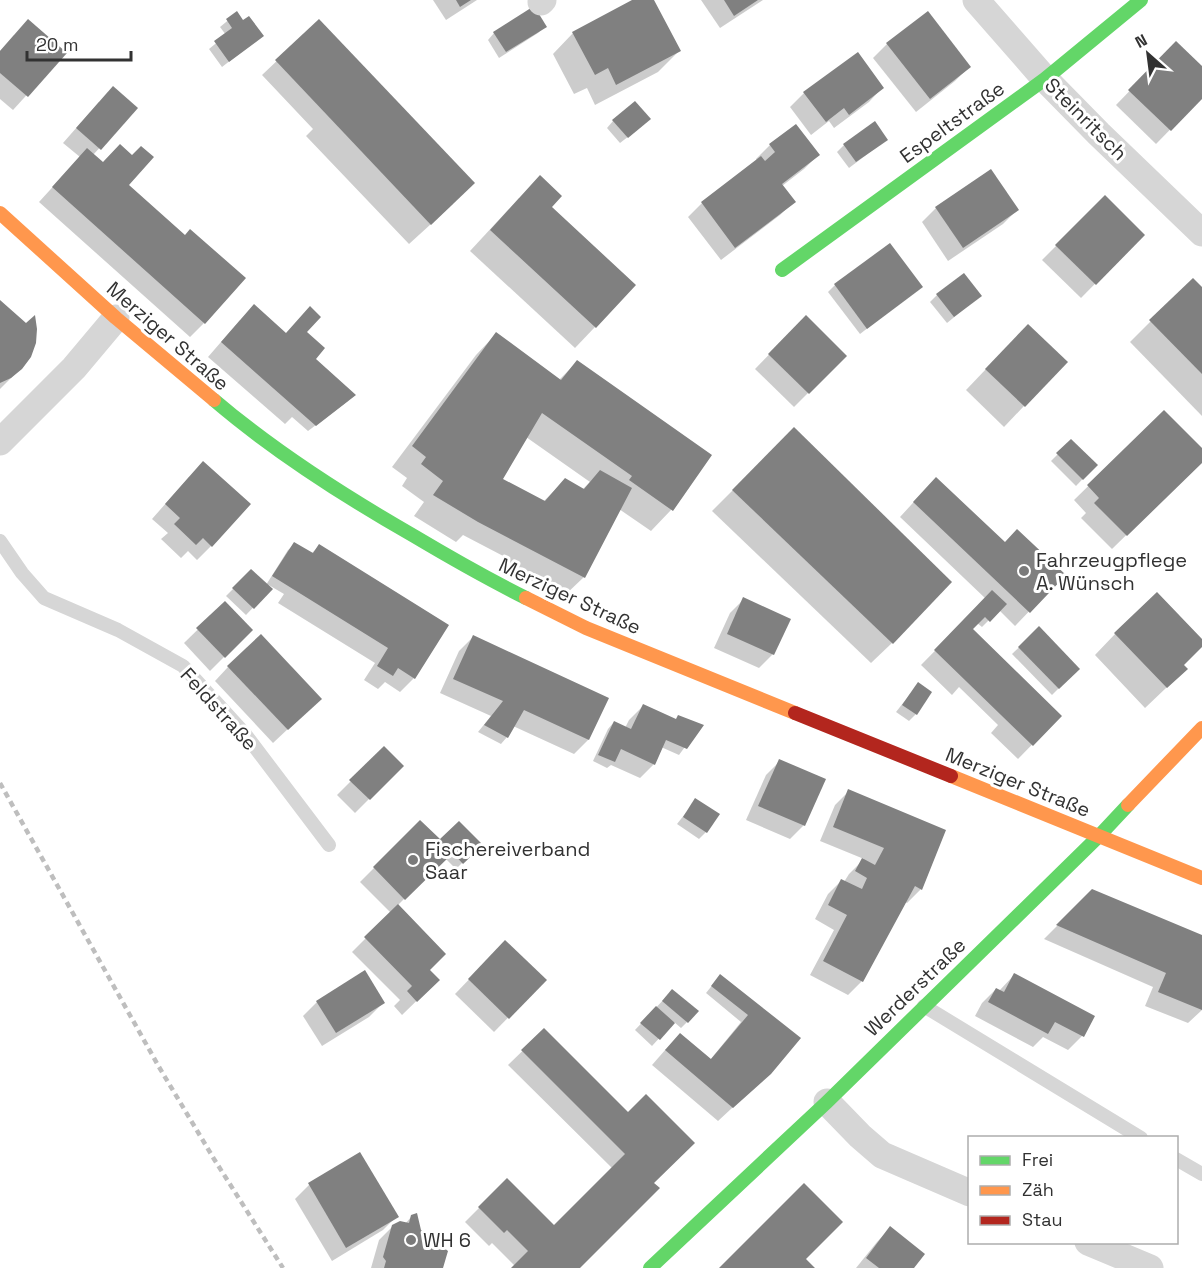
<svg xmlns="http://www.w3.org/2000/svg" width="1202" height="1268" font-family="'Space Grotesk',sans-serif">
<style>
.shadow{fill:#0003;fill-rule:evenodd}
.building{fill:#808080}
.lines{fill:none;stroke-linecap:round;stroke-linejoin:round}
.lane{stroke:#d6d6d6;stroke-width:14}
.street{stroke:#d6d6d6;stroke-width:27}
.fast{stroke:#63d668;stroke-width:14}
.slow{stroke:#ff974d;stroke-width:14}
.jam{stroke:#b3261e;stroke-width:14}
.rail{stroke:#bebebe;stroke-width:4.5;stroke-dasharray:6 4.5;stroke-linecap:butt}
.poi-dot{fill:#7a7a7a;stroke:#fff;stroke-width:2}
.labels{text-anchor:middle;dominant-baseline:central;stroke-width:6;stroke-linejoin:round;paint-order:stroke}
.street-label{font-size:20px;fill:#323232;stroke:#fff}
.poi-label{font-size:20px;fill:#323232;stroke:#fff;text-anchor:start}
</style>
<rect width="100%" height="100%" fill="#fff"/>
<!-- shadow -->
<g class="shadow">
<polygon points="433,0 477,0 446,20"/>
<polygon points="635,0 653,0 679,51 658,72 595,105 587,88 574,94 553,54 573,33"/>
<polygon points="701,0 763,0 720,28"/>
<polygon points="237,13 243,22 262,36 222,67 209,49 226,35 220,27"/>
<polygon points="927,13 969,67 955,81 916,112 873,58 887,44"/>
<polygon points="319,21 453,204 409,244 306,136 313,129 262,75"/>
<polygon points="545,26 538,33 499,58 488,40 494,33"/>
<polygon points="14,35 65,53 13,110 0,99 0,51"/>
<polygon points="1176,43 1202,68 1202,97 1156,144 1116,105"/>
<polygon points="882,88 869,102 834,128 829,121 811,135 790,107 804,93"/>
<polygon points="99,102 136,108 93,155 103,164 132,157 127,185 204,323 190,337 39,202 80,157 63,143"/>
<polygon points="613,121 642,126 620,143 607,128"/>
<polygon points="796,126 818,155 804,169 782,186 794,201 780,215 721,260 688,217 702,203 757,161 756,159 770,145"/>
<polygon points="886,140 849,168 837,152 844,145"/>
<polygon points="1105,197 1143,235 1081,298 1042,260"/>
<polygon points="519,198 549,207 595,327 575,348 470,251"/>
<polygon points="936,208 1017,210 1003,224 948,261 922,222"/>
<polygon points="835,285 921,287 860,334 828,292"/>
<polygon points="1202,289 1202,416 1130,342 1151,321"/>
<polygon points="937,295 980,296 947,323 930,302"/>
<polygon points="0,302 21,368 0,389"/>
<polygon points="806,317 845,356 794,407 755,369"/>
<polygon points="240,320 285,334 305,332 314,359 348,401 308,431 292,417 285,424 208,357"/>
<path d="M496,334L559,380L577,362L710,455L671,510L651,531L619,509L584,577L563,597L503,566L507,558L463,535L456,542L414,516L424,502L402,486L407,478L392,467L476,355ZM526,437L590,482L582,490L565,480L543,502L501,479Z"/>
<polygon points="1007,347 1024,406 1004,427 966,390"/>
<polygon points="1164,412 1202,451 1202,461 1112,549 1081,518 1086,513 1074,500"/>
<polygon points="794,429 892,643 871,663 712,511"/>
<polygon points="1071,441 1096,465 1076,486 1051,461"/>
<polygon points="189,477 211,546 197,560 188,551 181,558 161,539 168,533 152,519"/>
<polygon points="922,493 1005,544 1064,575 1015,626 999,610 982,627 977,623 971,629 1060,716 1018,759 991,733 998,725 959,687 952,695 921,665 986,599 900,517"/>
<polygon points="295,544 311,554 319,546 414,678 400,692 385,682 378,689 364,680 375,663 278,603 284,594 267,584 271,589 246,615 226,596 251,571 266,585 288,550"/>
<polygon points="744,599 773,654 759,668 714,648 730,613"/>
<polygon points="225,603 251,630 210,671 184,643"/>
<polygon points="1039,628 1078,669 1052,695 1012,654"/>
<polygon points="1115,634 1202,641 1202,645 1182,665 1186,669 1145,708 1095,655"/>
<polygon points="473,637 607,698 588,740 574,754 513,726 507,737 501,744 478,732 491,716 440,693 459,651"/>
<polygon points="228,667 306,712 273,743 215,681"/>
<polygon points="918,684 916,714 909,721 896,712"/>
<polygon points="643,706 675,720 701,725 679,755 661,747 654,764 640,778 611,765 607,768 593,761 608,729 614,722 625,728 629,720"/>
<polygon points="384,748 402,766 355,813 337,795"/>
<polygon points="780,761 804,825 790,839 746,820 766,775"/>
<polygon points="849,791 921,889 907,903 905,902 862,981 848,995 810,975 834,930 815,919 828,894 842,880 844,882 849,874 864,859 820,841 835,805"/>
<polygon points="696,800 706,832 699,839 677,824"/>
<polygon points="420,822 440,842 480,845 456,869 445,858 397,906 428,970 438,980 402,1015 394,1006 400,1000 352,952 391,913 360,882"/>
<polygon points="1092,891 1202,936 1202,1010 1188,1023 1145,1006 1153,987 1044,939"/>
<polygon points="505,942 545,980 494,1032 455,994"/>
<polygon points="1015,974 1093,1017 1082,1036 1068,1050 1043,1037 1033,1047 975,1016 982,1003 996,989 999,991"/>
<polygon points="714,983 799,1039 770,1073 718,1121 652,1065 666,1049 710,1060 741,1022 706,993"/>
<polygon points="666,997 687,1022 681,1028 674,1022 652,1046 635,1030"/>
<polygon points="317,1002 383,1003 369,1017 322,1046 303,1016"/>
<polygon points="544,1030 652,1183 578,1268 513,1268 515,1266 492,1243 489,1246 465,1222 507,1180 554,1227 612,1168 508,1065"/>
<polygon points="360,1154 397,1216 383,1230 332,1261 295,1199 309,1185"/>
<polygon points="412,1216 442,1268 371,1268 379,1240 393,1226 405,1224"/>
<polygon points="890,1228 912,1268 856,1268 877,1242"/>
</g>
<!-- building -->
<g class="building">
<polygon points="456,0 471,0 460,7"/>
<polygon points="632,0 654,0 681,51 616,85 608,68 595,75 572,32"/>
<polygon points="724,0 758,0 734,16"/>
<polygon points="534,6 547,27 506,52 493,32"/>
<polygon points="237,11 243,20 249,16 264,36 229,62 214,41 232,28 226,19"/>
<polygon points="928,11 971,67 930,99 886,43"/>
<polygon points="28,19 67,53 28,97 0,73 0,51"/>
<polygon points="319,19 475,183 431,225 275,60"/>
<polygon points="1176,41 1202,66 1202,99 1171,131 1128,90"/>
<polygon points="858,52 884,88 849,115 844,108 826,122 803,92"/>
<polygon points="113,86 138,108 101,150 76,128"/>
<polygon points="635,101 651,119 628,138 612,120"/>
<polygon points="875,121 888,140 856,162 843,144"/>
<polygon points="796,124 820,155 782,184 796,202 735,248 701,202 761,156 765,161 775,152 769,144"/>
<polygon points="120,144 132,155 141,146 154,157 129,185 185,235 190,229 246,278 205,324 52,187 87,148 103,162"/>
<polygon points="991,169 1019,210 963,248 935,207"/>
<polygon points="540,175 562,196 552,207 636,285 596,328 490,230"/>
<polygon points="1105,195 1145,235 1096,285 1055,245"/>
<polygon points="890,243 923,287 867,329 834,284"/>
<polygon points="964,273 982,296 954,317 936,294"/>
<polygon points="1193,278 1202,287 1202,374 1149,320"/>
<polygon points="0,300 26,323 35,315 37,329 36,343 31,357 22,369 11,378 0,383"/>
<polygon points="254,304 286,333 310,306 321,317 307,332 325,348 316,359 356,395 316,426 221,342"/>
<polygon points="806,315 847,356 809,394 768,354"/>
<polygon points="1028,324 1068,362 1025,407 985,369"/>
<polygon points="496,332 561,380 577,360 712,455 673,511 629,480 632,476 542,413 503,479 545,501 565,478 584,489 600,470 632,488 585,578 478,522 433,495 443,481 421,464 426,457 412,446"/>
<polygon points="1164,410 1202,448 1202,463 1127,536 1094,503 1099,498 1087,485"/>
<polygon points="794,427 952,582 893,644 732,490"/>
<polygon points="1071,439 1098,465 1083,480 1056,453"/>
<polygon points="203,461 251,504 212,547 203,538 196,545 174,524 180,518 165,504"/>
<polygon points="936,477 1005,542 1017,529 1066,575 1030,613 913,502"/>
<polygon points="294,542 313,553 319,544 449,625 415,679 398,668 393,676 377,666 388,648 272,576"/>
<polygon points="251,569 273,589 254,609 232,588"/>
<polygon points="992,590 1007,604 990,622 985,617 973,629 1062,716 1033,746 934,650"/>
<polygon points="1157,592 1202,639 1202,647 1184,665 1188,669 1167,688 1114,633"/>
<polygon points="743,597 791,619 774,655 727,634"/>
<polygon points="225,601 253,630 225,658 196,628"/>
<polygon points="1039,626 1080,669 1059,689 1018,647"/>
<polygon points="261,634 322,699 288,730 227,666"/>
<polygon points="473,635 609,698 589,740 524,710 508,738 484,725 503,701 453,679"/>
<polygon points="918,682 932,692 917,715 902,705"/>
<polygon points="643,704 676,719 678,715 704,725 687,749 666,740 655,765 621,749 615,762 598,755 614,721 631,729"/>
<polygon points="384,746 404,766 370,800 349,780"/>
<polygon points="779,759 826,779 805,826 758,806"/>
<polygon points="848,789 946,830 922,890 915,886 863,982 823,961 847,915 828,905 841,879 862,889 867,878 855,871 862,858 875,865 884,848 833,827"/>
<polygon points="695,798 720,814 707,833 683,817"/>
<polygon points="420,820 440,839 459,821 483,845 463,864 453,853 405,900 373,867"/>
<polygon points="1092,889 1202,935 1202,1010 1158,992 1166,973 1056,925"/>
<polygon points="398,904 446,954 430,970 440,980 417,1002 407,991 412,986 364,937"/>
<polygon points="505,940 547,980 509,1019 468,979"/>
<polygon points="365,970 385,1003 336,1033 316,1001"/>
<polygon points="1014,973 1095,1016 1084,1037 1055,1022 1048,1034 988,1002 996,988 1004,992"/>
<polygon points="720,974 801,1038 771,1074 733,1108 665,1050 680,1033 711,1059 748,1015 711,986"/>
<polygon points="672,989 699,1011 688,1023 662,1001"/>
<polygon points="656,1006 675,1023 660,1040 640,1023"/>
<polygon points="544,1028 628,1112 646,1094 695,1143 654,1183 660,1188 580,1268 511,1268 528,1251 507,1230 504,1233 478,1207 507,1178 554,1225 625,1154 521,1050"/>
<polygon points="360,1152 399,1217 346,1248 308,1183"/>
<polygon points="804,1183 843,1222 806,1259 815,1268 719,1268"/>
<polygon points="417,1213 421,1230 448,1251 443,1268 384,1268 386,1261 383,1257 392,1225 400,1221 409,1223 411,1215"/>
<polygon points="890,1226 925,1254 914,1268 879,1268 866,1258"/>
</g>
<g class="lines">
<!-- lane -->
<g class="lane">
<polyline points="0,541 22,573 44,598 118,630 183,666 245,734 329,845"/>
<polyline points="924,1006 1141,1138"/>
<polyline points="1176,1159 1202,1174"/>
</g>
<!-- street -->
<g class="street">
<polyline points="976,0 1045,79 1099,134 1202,233"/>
<polyline points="541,2 543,0"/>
<polyline points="0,442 74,368 116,318"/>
<polyline points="827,1102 860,1136 882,1155 970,1193"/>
<polyline points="1088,1242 1150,1268"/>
</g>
<!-- fast -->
<g class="fast">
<polyline points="782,270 1045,79 1141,0"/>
<path d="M214,400C276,453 344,496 414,536C451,558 488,579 526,598"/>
<polyline points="650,1268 827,1102 1099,836 1128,805"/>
</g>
<!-- slow -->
<g class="slow">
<polyline points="0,213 116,318 214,400"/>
<polyline points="526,598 586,628 795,713"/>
<polyline points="951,776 1202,878"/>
<polyline points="1128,805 1202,728"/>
</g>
<!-- jam -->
<polyline class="jam" points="795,713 951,776"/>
<!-- rail -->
<polyline class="rail" points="0,783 159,1067 214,1159 283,1268"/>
</g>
<!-- markers -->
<g class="poi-dot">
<circle cx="1024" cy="571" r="6"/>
<circle cx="413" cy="860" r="6"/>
<circle cx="411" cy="1240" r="6"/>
</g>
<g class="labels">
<!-- street labels -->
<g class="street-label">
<text transform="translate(1086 119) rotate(45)">Steinritsch</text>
<text transform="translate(952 122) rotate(-36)">Espeltstraße</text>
<text transform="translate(168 336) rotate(41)">Merziger Straße</text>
<text transform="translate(570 596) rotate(25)">Merziger Straße</text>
<text transform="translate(219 709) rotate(48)">Feldstraße</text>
<text transform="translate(1018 782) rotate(22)">Merziger Straße</text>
<text transform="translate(915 987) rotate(-44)">Werderstraße</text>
</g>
<!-- poi labels -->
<g class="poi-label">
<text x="1036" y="560">Fahrzeugpflege<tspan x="1036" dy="23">A. Wünsch</tspan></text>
<text x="425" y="849">Fischereiverband<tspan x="425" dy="23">Saar</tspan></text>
<text x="423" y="1240">WH 6</text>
</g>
</g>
<!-- legend -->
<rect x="968" y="1136" width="210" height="108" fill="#ffffff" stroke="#adadad" stroke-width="1.5"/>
<rect x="980" y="1156" width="30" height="9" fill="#63d668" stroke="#adadad" stroke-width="1.5"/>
<text x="1022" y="1166" font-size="18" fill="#323232">Frei</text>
<rect x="980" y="1186" width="30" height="9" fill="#ff974d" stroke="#adadad" stroke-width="1.5"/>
<text x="1022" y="1196" font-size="18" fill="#323232">Zäh</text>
<rect x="980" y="1216" width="30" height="9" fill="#b3261e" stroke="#adadad" stroke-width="1.5"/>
<text x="1022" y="1226" font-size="18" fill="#323232">Stau</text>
<!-- north arrow -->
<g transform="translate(1148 54) rotate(332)" stroke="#ffffff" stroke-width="4.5" paint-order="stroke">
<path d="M0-4.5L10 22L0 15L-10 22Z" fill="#323232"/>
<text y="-9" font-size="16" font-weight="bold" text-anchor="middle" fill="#323232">N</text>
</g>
<!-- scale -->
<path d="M27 51v9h104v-9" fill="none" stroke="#323232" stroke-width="3"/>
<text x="36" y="51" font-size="18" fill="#323232" stroke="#ffffff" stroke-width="4.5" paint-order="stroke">20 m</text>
</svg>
